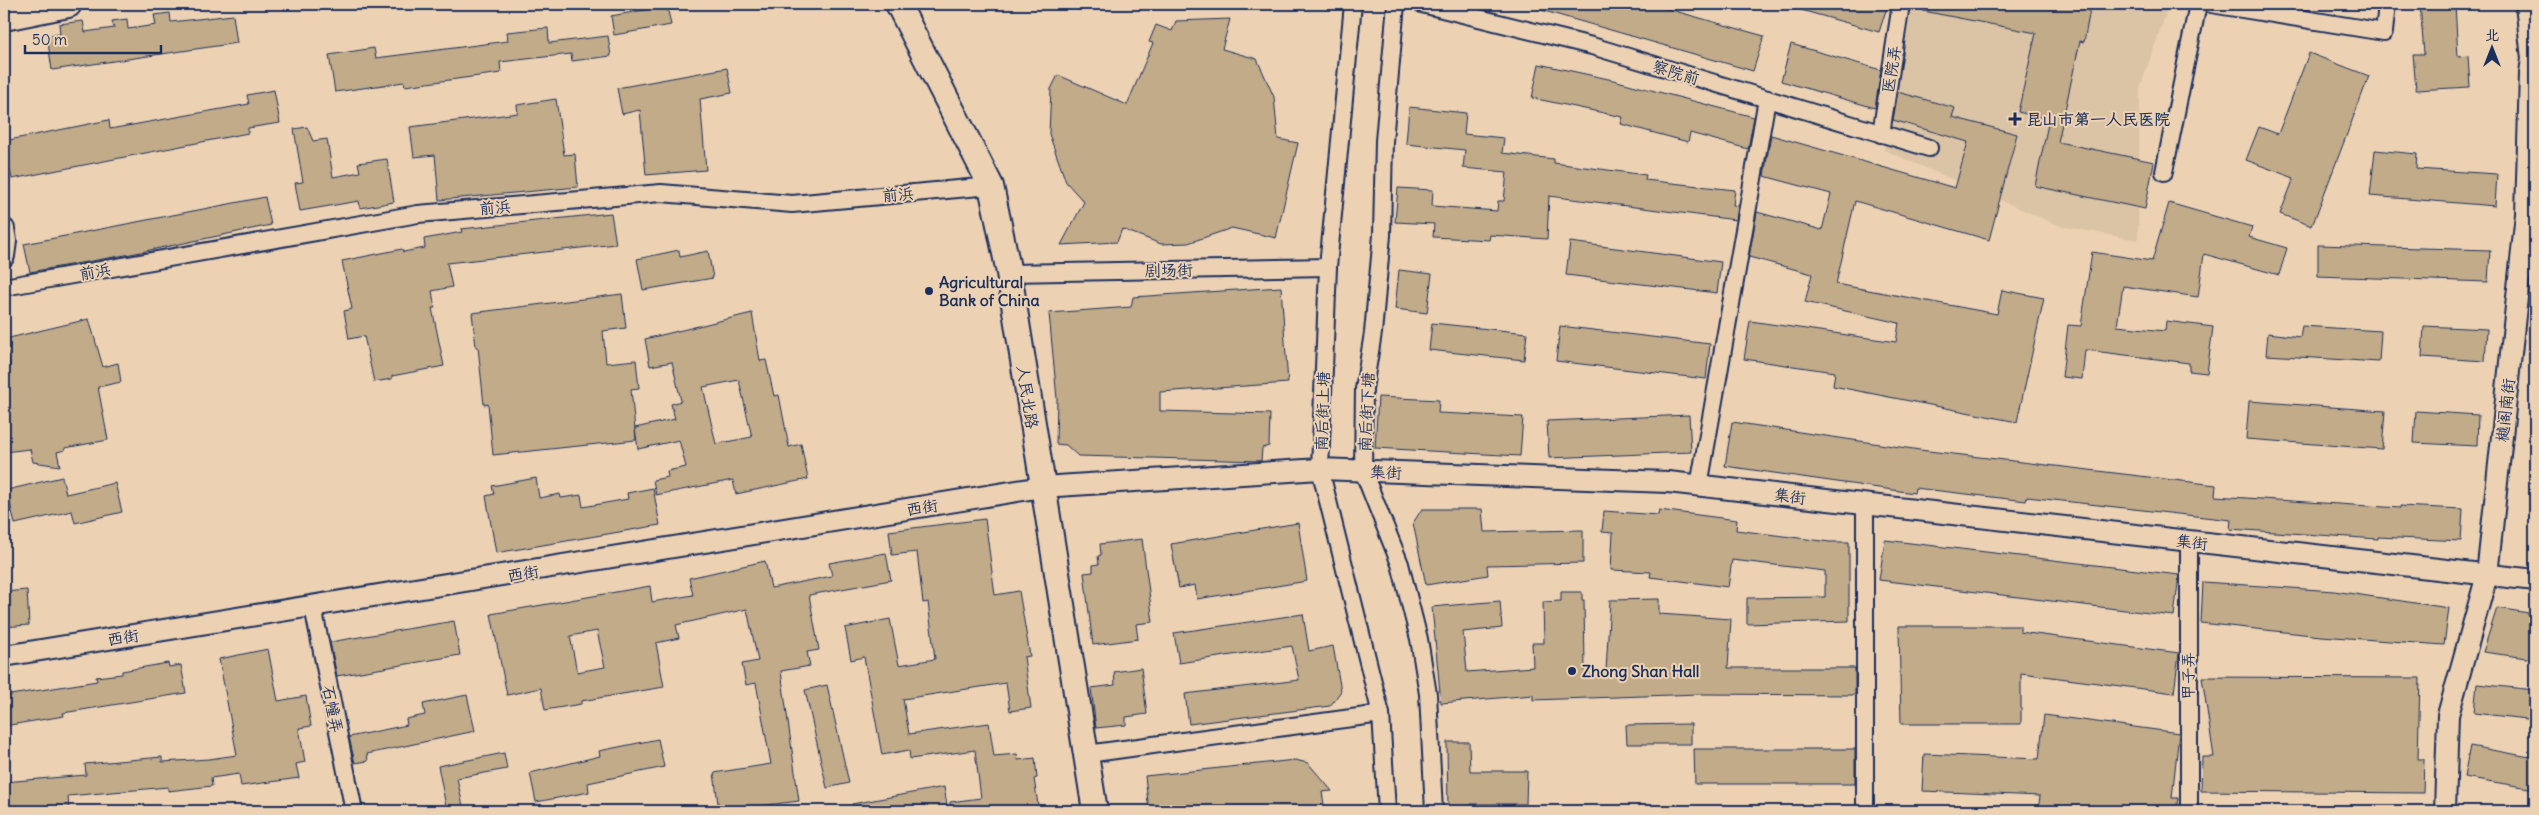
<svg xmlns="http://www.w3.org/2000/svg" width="2539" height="815" font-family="Delius,'LXGW WenKai TC',sans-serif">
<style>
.built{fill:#dbc3a5}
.building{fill:#c1ab89;stroke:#1b2f5e;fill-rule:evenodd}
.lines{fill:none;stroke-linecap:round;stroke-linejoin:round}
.minor-casing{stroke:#1b2f5e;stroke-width:20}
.tertiary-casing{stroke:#1b2f5e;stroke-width:24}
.secondary-casing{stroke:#1b2f5e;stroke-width:28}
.primary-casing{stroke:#1b2f5e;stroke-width:30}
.minor{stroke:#ecd2b3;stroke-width:16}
.tertiary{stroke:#ecd2b3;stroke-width:20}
.secondary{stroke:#ecd2b3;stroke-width:24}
.primary{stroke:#ecd2b3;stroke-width:26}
.poi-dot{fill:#1b2f5e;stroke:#ecd2b3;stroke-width:2}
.labels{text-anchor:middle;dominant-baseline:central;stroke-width:4;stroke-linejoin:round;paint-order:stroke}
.street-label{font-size:16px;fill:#1b2f5e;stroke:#ecd2b3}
.poi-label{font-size:16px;font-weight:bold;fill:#1b2f5e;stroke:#ecd2b3;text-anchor:start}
</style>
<rect width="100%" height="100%" fill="#ecd2b3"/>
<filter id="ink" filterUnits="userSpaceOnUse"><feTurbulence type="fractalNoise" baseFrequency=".02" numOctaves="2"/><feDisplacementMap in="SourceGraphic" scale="10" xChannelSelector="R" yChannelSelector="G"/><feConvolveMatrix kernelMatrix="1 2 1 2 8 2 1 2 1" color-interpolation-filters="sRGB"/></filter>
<g filter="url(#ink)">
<!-- built -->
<polygon class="built" points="1910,4 2169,4 2140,88 2138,240 2060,226 1884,150"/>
<!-- building -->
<g class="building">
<polygon points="1542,4 1650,4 1764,36 1753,71 1541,10"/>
<polygon points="1794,4 1888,4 1879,32 1794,8"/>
<polygon points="1923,4 2091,4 2084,42 2080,41 2058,142 2154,162 2145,209 2035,186 2049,119 2018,112 2036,33 1923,11"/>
<polygon points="2420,4 2455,4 2458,57 2468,56 2470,87 2416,90 2413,54 2424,54"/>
<polygon points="667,6 671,25 614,35 611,16"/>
<polygon points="170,13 171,22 233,15 237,43 52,70 47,36 60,34 59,24 83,21 85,32 114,28 112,21 127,19 128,29 156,25 154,15"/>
<polygon points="1230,19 1222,49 1257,59 1274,97 1278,139 1298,143 1276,238 1232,228 1188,243 1161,244 1122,229 1117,242 1061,245 1084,202 1066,182 1049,134 1051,89 1058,75 1127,105 1153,43 1149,42 1156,25 1172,31 1176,21"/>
<polygon points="548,28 549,43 608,36 611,56 572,61 571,54 500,62 501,73 405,86 404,82 335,92 329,55 374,48 376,58 508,41 507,32"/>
<polygon points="1791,44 1881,70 1875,108 1781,81"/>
<polygon points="2309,53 2369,76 2312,226 2280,214 2294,178 2246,160 2259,127 2278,134"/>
<polygon points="1539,64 1613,80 1754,117 1748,149 1690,133 1688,142 1621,124 1623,117 1532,98"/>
<polygon points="727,68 732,93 700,99 706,170 646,175 640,110 622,114 617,88"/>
<polygon points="274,90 280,123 248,128 248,133 12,179 4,141 109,120 110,129 249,104 247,95"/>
<polygon points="1898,92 1955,108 1952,117 2017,134 1989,240 1855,201 1836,284 1997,314 2002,290 2044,298 2017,422 1833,386 1835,372 1744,359 1750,321 1896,342 1899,323 1805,302 1812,274 1749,257 1757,212 1822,230 1831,194 1764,176 1771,135 1955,188 1968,142 1893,120"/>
<polygon points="556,99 564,155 575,154 578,187 439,200 435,155 414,157 410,127 518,113 517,105"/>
<polygon points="1409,107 1466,113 1464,134 1504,138 1502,153 1554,159 1554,163 1646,175 1645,180 1735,190 1733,205 1738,206 1736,220 1549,196 1547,239 1490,235 1489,240 1433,237 1434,224 1395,222 1398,188 1433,190 1432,206 1497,211 1498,201 1504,201 1507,172 1463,168 1465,150 1406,144"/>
<polygon points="307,127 313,141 327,139 333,177 360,172 358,163 387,159 394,202 360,208 359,201 300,211 295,183 303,182 294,129"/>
<polygon points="2375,150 2417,154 2416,169 2497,174 2495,206 2370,196"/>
<polygon points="265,197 271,225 131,254 30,272 24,244"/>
<polygon points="2169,203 2252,227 2249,237 2287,248 2279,275 2204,254 2198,297 2123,286 2117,326 2165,331 2166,321 2213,327 2207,373 2189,371 2189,363 2085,350 2082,379 2062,377 2068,325 2081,326 2092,252 2152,261"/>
<polygon points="611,213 616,244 447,263 452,287 432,291 435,308 432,308 444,366 392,376 392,379 374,382 364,336 349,339 344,311 352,309 342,261 402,249 403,252 425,248 424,239 462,232 461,229"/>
<polygon points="1570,242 1721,262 1717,293 1566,275"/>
<polygon points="2318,245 2490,250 2488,282 2318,276"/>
<polygon points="679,250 680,257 708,251 713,278 643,290 637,259"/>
<polygon points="1399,270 1432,274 1427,313 1395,309"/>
<polygon points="1281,287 1288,383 1160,392 1160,411 1270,414 1269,446 1262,448 1261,461 1078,456 1066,445 1056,444 1057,399 1049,313 1131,307 1133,297"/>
<polygon points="622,294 626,328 603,331 606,363 636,360 639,388 631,389 636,440 493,455 488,404 484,405 478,347 476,347 472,313"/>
<path d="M752,313L760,361L766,360L774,396L779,395L789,447L801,444L808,479L736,494L733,480L656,495L653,480L668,477L667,471L686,467L679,440L638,449L635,428L675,419L671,404L681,401L672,362L650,366L645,339ZM739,380L752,437L716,444L703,387Z"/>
<polygon points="89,319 103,367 118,363 121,382 98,387 108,440 65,448 65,450 57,452 60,466 33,462 30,449 4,452 4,365 10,365 5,339"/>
<polygon points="1432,323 1527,333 1524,360 1429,350"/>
<polygon points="1560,326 1710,344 1706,379 1556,361"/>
<polygon points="2302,326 2381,331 2379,362 2266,355 2268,333 2300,337"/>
<polygon points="2424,326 2487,329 2485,361 2422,357"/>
<polygon points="1378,397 1439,400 1438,413 1523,417 1520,456 1375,448"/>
<polygon points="2249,401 2385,411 2382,449 2246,439"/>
<polygon points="2416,411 2478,415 2477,446 2414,443"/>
<polygon points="1689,415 1691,452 1549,458 1547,421"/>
<polygon points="1732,422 1920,450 2216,485 2215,496 2400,508 2400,506 2463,509 2461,541 2378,537 2378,539 2230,529 2231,520 2027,497 2026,501 1915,488 1914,493 1725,466"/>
<polygon points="62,477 66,494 115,483 122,512 75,523 72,511 15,524 7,490"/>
<polygon points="536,478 539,498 560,494 561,498 581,495 583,507 628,499 627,493 653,488 660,525 496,553 486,496 494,494 492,486"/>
<polygon points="1422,509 1482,509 1484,532 1583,530 1583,563 1487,565 1488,575 1426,585 1413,523"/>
<polygon points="1659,510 1737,520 1736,530 1830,542 1849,542 1849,621 1747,624 1747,598 1825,597 1825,571 1732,560 1728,587 1650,577 1651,572 1611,570 1613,533 1602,532 1604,511 1658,515"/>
<polygon points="985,519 995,595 1019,591 1030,656 1024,657 1031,708 1010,711 1006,683 903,699 909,734 989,723 994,756 1017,754 1018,760 1035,758 1037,778 1034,779 1039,811 951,811 950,802 981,798 975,750 910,759 909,750 882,755 864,657 851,660 845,628 890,619 899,665 935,659 928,602 923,603 917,552 892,555 889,531"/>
<polygon points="1298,523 1307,581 1197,599 1195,585 1179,588 1171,544"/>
<polygon points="1142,539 1153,622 1136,624 1138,639 1093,645 1084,573 1093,572 1093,565 1099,564 1098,556 1101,555 1100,544"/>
<polygon points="1885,540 2179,575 2174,616 1879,580"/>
<path d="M886,553L891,580L809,595L819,650L807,652L810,666L781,671L799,801L719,811L714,773L771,764L756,683L746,685L742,664L758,661L747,609L676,625L679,638L656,643L664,687L581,701V704L545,710L541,688L507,695L491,614L650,586L652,602L693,595L689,578L765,561L771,588L832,576L829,563ZM597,631L605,667L577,672L570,636Z"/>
<polygon points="2203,582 2334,591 2449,608 2444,645 2321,636 2201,623"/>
<polygon points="27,590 29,625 4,627 4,592"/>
<polygon points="1561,592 1582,592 1582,600 1584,600 1585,671 1606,671 1610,600 1659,599 1659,614 1731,619 1728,668 1855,668 1855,695 1699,694 1533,700 1533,695 1441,703 1432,607 1500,601 1502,628 1463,632 1467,672 1533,667 1532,643 1544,643 1543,602 1561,601"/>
<polygon points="2497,608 2535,614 2535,659 2483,652"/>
<polygon points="1303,614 1309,651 1333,646 1341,691 1330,706 1189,724 1185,694 1299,680 1292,646 1179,663 1174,633"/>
<polygon points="454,621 460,655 337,676 330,642"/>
<polygon points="1899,626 2020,626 2020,632 2179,653 2174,693 2021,673 2021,724 1901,724"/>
<polygon points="268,649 278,701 306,696 311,726 299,728 305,762 296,764 299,778 241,786 239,774 211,778 212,786 168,791 168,787 68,796 69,811 4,811 4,782 86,775 85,764 162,757 162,762 209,759 237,755 219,659"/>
<polygon points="168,663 169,667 181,665 186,693 63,713 64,716 4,726 4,696 97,681 96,677 122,674 122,671"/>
<polygon points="1141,668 1147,714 1126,717 1126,725 1096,728 1091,688 1115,685 1114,672"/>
<polygon points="2202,677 2420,678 2418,759 2424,759 2423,793 2201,791 2202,757 2214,757"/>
<polygon points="2477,684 2535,690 2535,720 2474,713"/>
<polygon points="827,685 849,783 827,788 805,690"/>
<polygon points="467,695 475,731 367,754 368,761 355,763 349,737 407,725 406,719 425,715 423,704"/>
<polygon points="2044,715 2179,733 2172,798 2178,798 2176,811 2038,811 2040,796 1922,791 1924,754 2039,759"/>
<polygon points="1691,724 1691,744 1627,744 1626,725"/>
<polygon points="658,739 664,767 588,783 589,792 536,802 530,773 600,756 599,751"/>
<polygon points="1447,742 1469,742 1470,771 1527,771 1526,804 1471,804 1471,811 1448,811"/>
<polygon points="2470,746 2535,758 2535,789 2464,777"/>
<polygon points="1694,749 1855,749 1855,784 1695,784"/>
<polygon points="504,753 507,769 457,778 464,811 447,811 438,766"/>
<polygon points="1295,760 1308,763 1332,791 1322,792 1325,811 1149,811 1145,776"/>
<polygon points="944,787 948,811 852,811 852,804"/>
</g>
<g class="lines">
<defs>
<g id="minor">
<polyline points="1353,4 1328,267 1320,469 1381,714 1387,811"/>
<polyline points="1396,4 1384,141 1382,235 1373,333 1364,389 1363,471 1400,564 1419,639 1428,694 1434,811"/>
<polyline points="1422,4 1592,46 1929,148"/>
<polyline points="2211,4 2384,32 2387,4"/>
<polyline points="1881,134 1901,4"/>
<polyline points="2164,172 2198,4"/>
<polyline points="1009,273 1328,267"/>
<polyline points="4,287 418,214 661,193 792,204 991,186"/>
<polyline points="1699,486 1767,99"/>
<polyline points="313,607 354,811"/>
<polyline points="1087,754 1381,714"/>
<polyline points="1865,811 1865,505"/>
<polyline points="2189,811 2189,541"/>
</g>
<g id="tertiary">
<polyline points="4,229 6,241 4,256"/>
<polyline points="4,656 1042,487 1320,469 1668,482 2535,580"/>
<polyline points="2445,811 2448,715 2487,575 2526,214 2530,73 2532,59 2526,4"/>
</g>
<polyline id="secondary" points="898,4 991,186 1009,273 1095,811"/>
<polyline id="primary" points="4,17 68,4"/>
</defs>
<!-- minor casing -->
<use href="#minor" class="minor-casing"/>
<!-- tertiary casing -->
<use href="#tertiary" class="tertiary-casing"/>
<!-- secondary casing -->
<use href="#secondary" class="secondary-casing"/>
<!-- primary casing -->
<use href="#primary" class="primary-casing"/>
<!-- minor -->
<use href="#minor" class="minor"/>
<!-- tertiary -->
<use href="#tertiary" class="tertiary"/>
<!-- secondary -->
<use href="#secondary" class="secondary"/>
<!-- primary -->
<use href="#primary" class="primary"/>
</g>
</g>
<!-- markers -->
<g class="poi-dot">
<path d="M2012.5 111.5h5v5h5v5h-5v5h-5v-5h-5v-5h5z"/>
<circle cx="929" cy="291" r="5"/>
<circle cx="1572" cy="671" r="5"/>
</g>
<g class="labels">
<!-- street labels -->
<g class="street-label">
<text transform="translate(1891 69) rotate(-81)">医院弄</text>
<text transform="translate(1676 72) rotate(17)">察院前</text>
<text transform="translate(898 194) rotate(-5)">前浜</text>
<text transform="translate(495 207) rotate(-5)">前浜</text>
<text transform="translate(1169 270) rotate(-1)">剧场街</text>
<text transform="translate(95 271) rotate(-10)">前浜</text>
<text transform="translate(1028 397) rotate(81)">人民北路</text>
<text transform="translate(2505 410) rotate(-84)">樾阁南街</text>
<text transform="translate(1322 411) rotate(-88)">南后街上塘</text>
<text transform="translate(1366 412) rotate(-87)">南后街下塘</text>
<text transform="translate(1386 472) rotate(2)">集街</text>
<text transform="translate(1790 496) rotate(7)">集街</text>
<text transform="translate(922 507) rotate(-9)">西街</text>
<text transform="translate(2192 542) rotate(6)">集街</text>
<text transform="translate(523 573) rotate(-9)">西街</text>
<text transform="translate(123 637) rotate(-9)">西街</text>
<text transform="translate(2188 676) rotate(-90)">甲子弄</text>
<text transform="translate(333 709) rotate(79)">石幢弄</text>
</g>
<!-- poi labels -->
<g class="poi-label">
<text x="2026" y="119">昆山市第一人民医院</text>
<text x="939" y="282">Agricultural<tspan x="939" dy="18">Bank of China</tspan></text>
<text x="1582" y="671">Zhong Shan Hall</text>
</g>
</g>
<!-- margin -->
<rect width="2539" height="815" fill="none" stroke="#ecd2b3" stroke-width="20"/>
<rect x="10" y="10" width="2519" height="795" fill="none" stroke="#1b2f5e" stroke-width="2" filter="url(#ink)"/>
<!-- north arrow -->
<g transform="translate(2492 48)" stroke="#ecd2b3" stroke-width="4" paint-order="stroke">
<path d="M0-4L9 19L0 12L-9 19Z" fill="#1b2f5e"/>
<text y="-8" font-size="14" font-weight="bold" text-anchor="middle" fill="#1b2f5e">北</text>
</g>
<!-- scale -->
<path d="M25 45v8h136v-8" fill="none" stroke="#1b2f5e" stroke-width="2.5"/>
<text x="32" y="45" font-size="15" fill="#1b2f5e" stroke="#ecd2b3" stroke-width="4" paint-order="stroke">50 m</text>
</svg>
